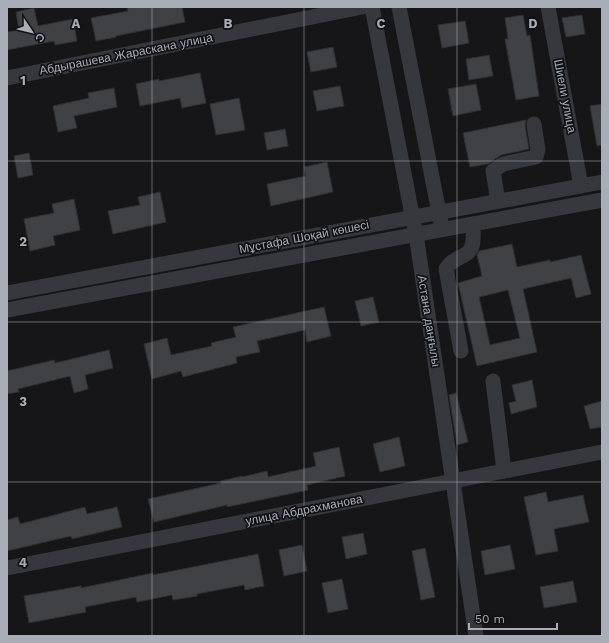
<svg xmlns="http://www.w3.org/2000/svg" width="609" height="643" font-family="'Work Sans',sans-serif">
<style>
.building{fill:#404145;stroke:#303034;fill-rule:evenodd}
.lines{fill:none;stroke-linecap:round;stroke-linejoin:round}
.minor{stroke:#37383d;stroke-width:15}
.grid{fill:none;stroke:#a8adb8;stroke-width:1;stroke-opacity:0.55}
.labels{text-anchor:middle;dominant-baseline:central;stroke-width:3.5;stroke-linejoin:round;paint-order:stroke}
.street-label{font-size:12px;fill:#a8adb8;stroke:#111113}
.grid-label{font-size:13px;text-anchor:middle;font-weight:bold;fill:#a8adb8;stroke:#111113;stroke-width:3.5;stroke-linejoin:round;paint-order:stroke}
</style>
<rect width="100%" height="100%" fill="#161618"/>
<!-- building -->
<g class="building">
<polygon points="127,7 182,7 185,22 116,36 116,37 96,41 91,18 128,11"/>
<polygon points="34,8 38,26 73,19 77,41 55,45 54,41 7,50 7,32 19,30 16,12"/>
<polygon points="523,15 527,36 530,35 539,96 516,100 505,39 508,39 505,18"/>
<polygon points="582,15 585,34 566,37 562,18"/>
<polygon points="465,21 469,43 442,48 438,25"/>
<polygon points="333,47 337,67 311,72 307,52"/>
<polygon points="489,55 493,76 469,80 466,59"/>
<polygon points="200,73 206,103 182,108 180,98 140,106 136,84 159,79 159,81"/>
<polygon points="476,84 481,110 453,116 448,89"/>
<polygon points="340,86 344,106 317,111 313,91"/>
<polygon points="114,88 117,107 74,116 77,128 58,132 53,106 89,98 88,93"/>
<polygon points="239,98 245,130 216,135 210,104"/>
<polygon points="602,104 602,145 597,146 590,106"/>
<polygon points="526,120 525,125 529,149 501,155 488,164 470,167 463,133"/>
<polygon points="285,129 288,146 267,150 264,133"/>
<polygon points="29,153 33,175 18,178 14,156"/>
<polygon points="327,162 333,192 271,206 267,184 306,176 304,167"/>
<polygon points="160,192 166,222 113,234 108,211 140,205 138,197"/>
<polygon points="74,199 80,230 53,236 55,245 30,251 24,219 54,213 52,204"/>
<path d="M512,244L517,267L550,260V262L581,255L591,294L576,298L571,278L523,289L537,352L477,366L458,283L482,276L477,255L479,251ZM508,290L520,338L490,345L479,297Z"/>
<polygon points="373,297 379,322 361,326 355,301"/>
<polygon points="324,307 331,336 307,342 305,330 257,341 260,352 236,357 237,363 183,377 181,371 152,379 144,344 167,338 171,355 212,346 211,343 236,337 233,327"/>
<polygon points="109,350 113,368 85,375 88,389 74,393 70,376 18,389 19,392 7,394 7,371 54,360 55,363"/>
<polygon points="532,380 537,407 511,414 509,403 516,401 512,385"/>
<polygon points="456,393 468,442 457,445 449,395"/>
<polygon points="602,401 602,427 590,429 584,406"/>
<polygon points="399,437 405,466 380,472 373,444"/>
<polygon points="339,447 345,476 307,485 308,490 227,507 227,505 154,522 148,499 221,483 221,481 242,476 242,477 267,471 268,477 316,466 313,453"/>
<polygon points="546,492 548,502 583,495 589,522 554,529 558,551 536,555 524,497"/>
<polygon points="85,507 87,514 117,507 122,527 72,539 71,536 7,551 7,520 18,517 20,524"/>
<polygon points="363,533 367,554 346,559 342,537"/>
<polygon points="302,545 307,571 284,576 279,550"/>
<polygon points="510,545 515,569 485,575 481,551"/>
<polygon points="425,548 435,597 421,600 412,551"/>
<polygon points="258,554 264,586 245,590 244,585 197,594 197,596 173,600 172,595 137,602 136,597 85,607 86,612 29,623 24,596 81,586 81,588 153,573 153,575"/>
<polygon points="342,579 348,609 328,613 322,583"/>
<polygon points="573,581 577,602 544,608 540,587"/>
</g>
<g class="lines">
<!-- minor -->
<g class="minor">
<polyline points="372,7 417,241 476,636"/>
<polyline points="399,7 441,223"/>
<polyline points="548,7 581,186"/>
<polyline points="7,78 362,7"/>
<polyline points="498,201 493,171 503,164 536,157 538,150 534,124"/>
<polyline points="7,293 602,182"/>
<polyline points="7,310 602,200"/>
<path d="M461,351L446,269C454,255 468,259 472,246C474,240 473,231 473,224"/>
<polyline points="493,381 504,471"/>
<polyline points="7,568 602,452"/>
</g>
</g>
<!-- grid -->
<path class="grid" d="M152,7V636M304,7V636M457,7V636M7,161H602M7,322H602M7,482H602"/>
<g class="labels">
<!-- street labels -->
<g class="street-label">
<text transform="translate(126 54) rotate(-11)">Абдырашева Жараскана улица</text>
<text transform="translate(565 96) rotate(79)">Шиели улица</text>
<text transform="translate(304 237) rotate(-11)">Мұстафа Шоқай көшесі</text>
<text transform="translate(429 321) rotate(81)">Астана даңғылы</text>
<text transform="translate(304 510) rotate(-11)">улица Абдрахманова</text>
</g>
</g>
<g class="grid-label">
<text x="76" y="28">A</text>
<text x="228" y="28">B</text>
<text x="381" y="28">C</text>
<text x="533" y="28">D</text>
<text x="23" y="85">1</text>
<text x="23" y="246">2</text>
<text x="23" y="406">3</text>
<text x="23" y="567">4</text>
</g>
<!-- border -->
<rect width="609" height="643" fill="none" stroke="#a8adb8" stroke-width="16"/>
<!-- north arrow -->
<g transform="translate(32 32) rotate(125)" stroke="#111113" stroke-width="3" paint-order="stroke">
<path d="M0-3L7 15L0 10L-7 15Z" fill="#a8adb8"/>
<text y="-6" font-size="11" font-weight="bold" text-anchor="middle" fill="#a8adb8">С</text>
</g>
<!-- scale -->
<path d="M469 623v6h88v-6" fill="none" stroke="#a8adb8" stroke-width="2"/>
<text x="475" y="623" font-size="12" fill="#a8adb8" stroke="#111113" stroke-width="3" paint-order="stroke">50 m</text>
</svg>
